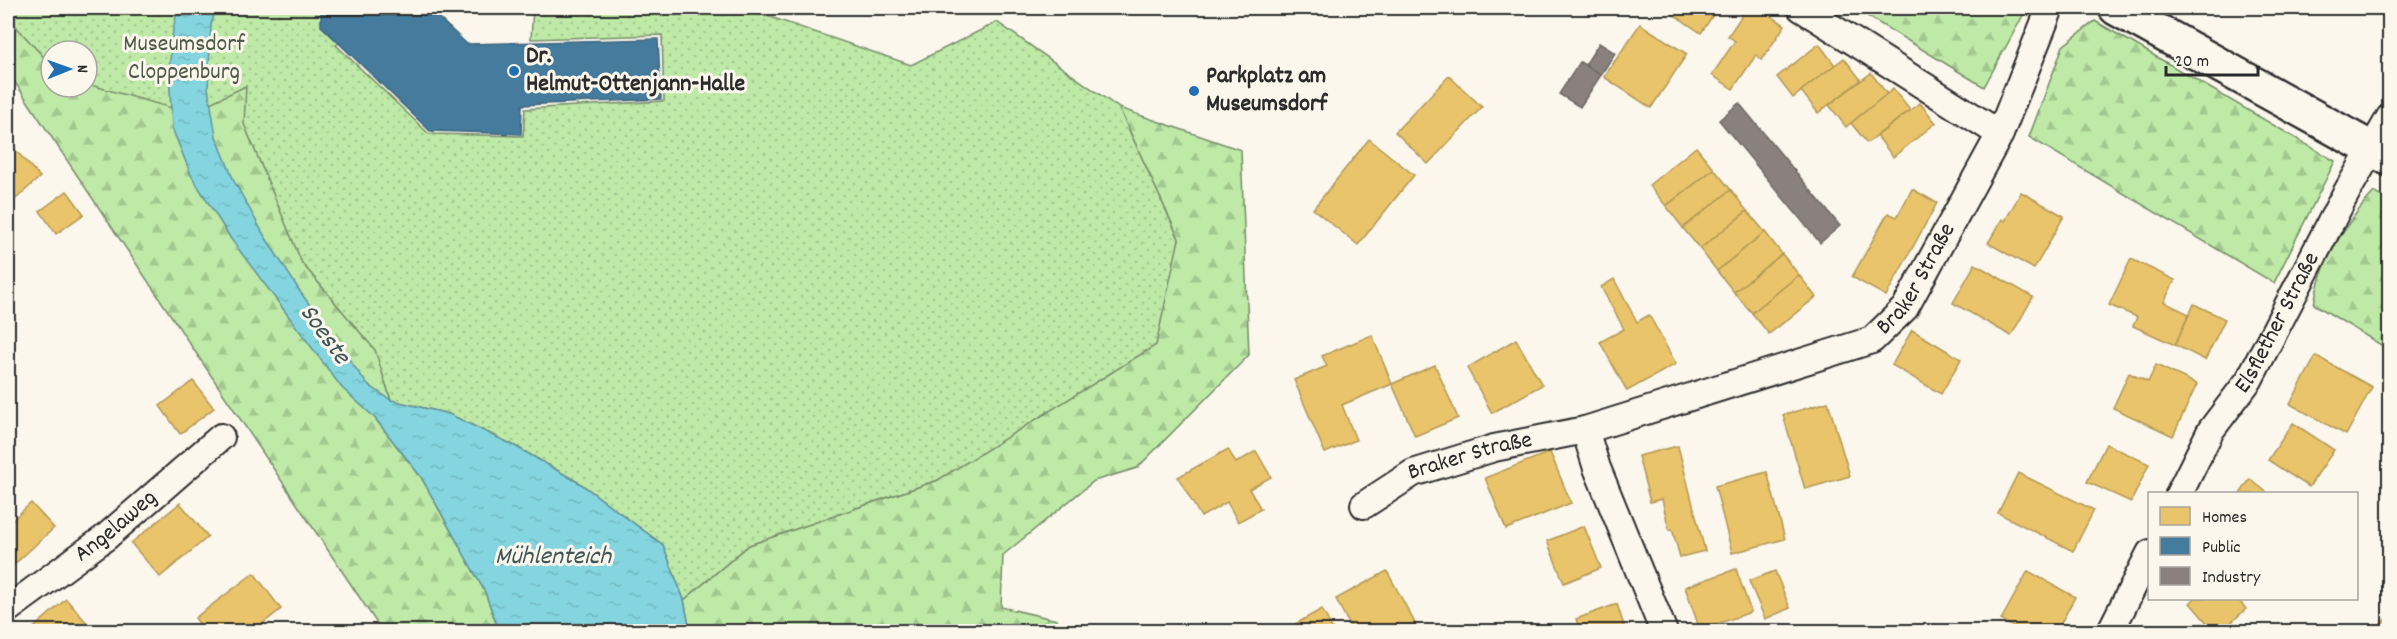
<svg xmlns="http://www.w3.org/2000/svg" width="2397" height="639" font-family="Dekko,sans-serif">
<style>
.forest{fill:url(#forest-firs);stroke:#748a68;stroke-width:1.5;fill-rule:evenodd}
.park{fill:url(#park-dots);stroke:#748a68;stroke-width:1.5}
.water{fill:url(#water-ripples);stroke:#609197;stroke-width:1.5}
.homes{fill:#e9c46a;stroke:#b09657;stroke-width:1.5}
.public{fill:#457b9d;stroke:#3d637b;stroke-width:1.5}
.industry{fill:#8a817c;stroke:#6e6764;stroke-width:1.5}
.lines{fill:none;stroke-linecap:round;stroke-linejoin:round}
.minor-casing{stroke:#2b2b2b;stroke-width:30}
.tertiary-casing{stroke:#2b2b2b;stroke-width:38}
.minor{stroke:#fbf7ec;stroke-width:26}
.tertiary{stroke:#fbf7ec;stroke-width:33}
.poi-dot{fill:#1f6fb2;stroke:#fbf7ec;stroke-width:2}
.labels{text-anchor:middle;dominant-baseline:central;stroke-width:6;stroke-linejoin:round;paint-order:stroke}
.park-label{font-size:24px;fill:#505a4a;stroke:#fbf7ec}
.poi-label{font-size:24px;font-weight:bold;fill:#2b2b2b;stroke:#fbf7ec;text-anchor:start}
.street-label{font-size:24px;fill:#2b2b2b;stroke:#fbf7ec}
.water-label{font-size:26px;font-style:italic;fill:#415658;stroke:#fbf7ec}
</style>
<defs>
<pattern id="forest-firs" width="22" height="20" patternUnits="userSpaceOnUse" patternTransform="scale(1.5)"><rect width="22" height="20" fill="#bee9a6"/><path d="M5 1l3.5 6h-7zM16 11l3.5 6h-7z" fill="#a3c88f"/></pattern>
<pattern id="park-dots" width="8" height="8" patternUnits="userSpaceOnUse" patternTransform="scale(1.5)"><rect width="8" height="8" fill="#bee9a6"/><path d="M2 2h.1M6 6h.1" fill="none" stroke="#a3c88f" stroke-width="1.8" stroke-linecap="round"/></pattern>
<pattern id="water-ripples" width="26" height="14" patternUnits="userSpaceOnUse" patternTransform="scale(1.5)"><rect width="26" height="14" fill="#84d5df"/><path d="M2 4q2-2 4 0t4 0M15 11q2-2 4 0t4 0" fill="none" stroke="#72b7c0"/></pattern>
</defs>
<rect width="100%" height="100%" fill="#fbf7ec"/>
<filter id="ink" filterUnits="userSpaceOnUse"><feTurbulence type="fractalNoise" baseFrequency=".0167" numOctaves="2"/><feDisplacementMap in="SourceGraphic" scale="12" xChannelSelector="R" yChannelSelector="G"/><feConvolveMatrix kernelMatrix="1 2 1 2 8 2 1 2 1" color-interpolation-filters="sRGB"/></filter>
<g filter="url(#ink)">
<!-- forest -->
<g class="forest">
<path d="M8,8H250L302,263L376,350L391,400L374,417L421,477L485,592L499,631H382L8,72ZM51,51H87V87H51Z"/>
<polygon points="1854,8 2027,8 1984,87"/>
<polygon points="2095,21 2335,161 2274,283 2029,137 2063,46"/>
<polygon points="1119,108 1241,150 1249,355 1137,468 1094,481 1003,555 1001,607 1057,620 1070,631 690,631 684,600 749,545 938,480 1179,239"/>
<path d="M2374,192L2389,201V350L2314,304C2320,263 2346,223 2374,192Z"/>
</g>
<!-- park -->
<polygon class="park" points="8,8 321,8 322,26 339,43 336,45 429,134 523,136 525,109 664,101 662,35 531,39 533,8 744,8 911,65 997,22 1119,108 1179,239 1156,345 938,480 749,545 684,600 663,545 581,484 515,446 449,414 391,400 375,350 302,263 244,124 246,86 189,113 87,84 87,51 51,51 51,65 8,18"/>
<!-- water -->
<polygon class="water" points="178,8 216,8 211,25 208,88 216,136 234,181 264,235 301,293 367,384 391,400 449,414 515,446 581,484 663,545 684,600 690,631 499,631 485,592 421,477 374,417 342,388 231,239 192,177 172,128 169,71 173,29"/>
<!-- homes -->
<g class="homes">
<polygon points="1669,8 1718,8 1701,33 1667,10"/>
<polygon points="1747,8 1759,8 1785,25 1762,60 1756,55 1733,89 1712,75 1735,41 1728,36"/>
<polygon points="1640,24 1687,54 1651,108 1604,77"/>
<polygon points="1819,44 1835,65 1793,98 1777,77"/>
<polygon points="1844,58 1861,80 1818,113 1801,91"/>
<polygon points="1871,73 1887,94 1846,127 1829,105"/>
<polygon points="1449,76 1482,107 1428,164 1395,132"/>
<polygon points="1893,89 1910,110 1867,143 1851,123"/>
<polygon points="1920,103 1936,123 1893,157 1877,136"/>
<polygon points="1369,139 1414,175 1358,245 1313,209"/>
<polygon points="11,145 40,177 8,206 8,149"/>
<polygon points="1696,147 1714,169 1666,206 1649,185"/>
<polygon points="1714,169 1731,190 1683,228 1666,206"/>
<polygon points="1912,189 1937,203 1886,296 1852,277 1888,213 1897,217"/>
<polygon points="1731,190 1747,211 1700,249 1683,228"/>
<polygon points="67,191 84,214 56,234 40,211"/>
<polygon points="2021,192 2064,216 2034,269 1988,243 2002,219 2005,221"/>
<polygon points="1747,211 1765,232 1717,271 1700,249"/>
<polygon points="1765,232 1782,254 1734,292 1717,271"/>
<polygon points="1782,254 1799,275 1752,313 1734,292"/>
<polygon points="2131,259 2175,280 2164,302 2189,314 2175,345 2133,326 2137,317 2109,305"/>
<polygon points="1975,264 2033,297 2011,336 1953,303"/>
<polygon points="1799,275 1816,297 1769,334 1752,313"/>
<polygon points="1614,279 1637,322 1649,315 1676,364 1627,391 1600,342 1624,329 1601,287"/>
<polygon points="2194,304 2225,319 2205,360 2175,345"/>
<polygon points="1912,330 1961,359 1941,394 1892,365"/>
<polygon points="1372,335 1392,384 1342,405 1356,440 1325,453 1294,380 1327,366 1322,356"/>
<polygon points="1516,339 1542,385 1492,413 1467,368"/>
<polygon points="2316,356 2372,387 2346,435 2290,404"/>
<polygon points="8,358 9,358 8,400"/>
<polygon points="1435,365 1458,418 1415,436 1392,384"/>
<polygon points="2156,365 2197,384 2173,436 2113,408 2129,373 2148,382"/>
<polygon points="193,381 214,408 180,434 160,406"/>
<polygon points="1828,402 1850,476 1805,489 1783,415"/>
<polygon points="2293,423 2334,450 2309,487 2268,460"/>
<polygon points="2106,444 2149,464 2131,502 2087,482"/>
<polygon points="1678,446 1705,551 1680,557 1672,529 1669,530 1662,499 1650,502 1638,456"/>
<polygon points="1228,449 1236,463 1256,451 1271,477 1249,489 1261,509 1238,522 1227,502 1201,517 1178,477"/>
<polygon points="1550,452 1571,503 1506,529 1485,478"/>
<polygon points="1767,472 1785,539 1732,553 1715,486"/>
<polygon points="2018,473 2094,510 2073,551 1998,513"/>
<polygon points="2250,479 2269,494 2240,494"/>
<polygon points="31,503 54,528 8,570 8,524"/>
<polygon points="180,503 208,537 160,577 131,543"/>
<polygon points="1584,526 1601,568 1564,583 1547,541"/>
<polygon points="1736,569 1751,612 1700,630 1685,587"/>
<polygon points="1387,571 1416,625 1405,632 1353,632 1336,599"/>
<polygon points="1775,571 1790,608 1765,619 1749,581"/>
<polygon points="2028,571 2075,597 2056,632 2022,632 2001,620"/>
<polygon points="254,573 281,609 252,632 205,632 195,618"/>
<polygon points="2195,598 2237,598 2246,609 2221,632 2215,632 2190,603"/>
<polygon points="66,599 95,632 29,632"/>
<polygon points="1617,604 1626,632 1580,632 1576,619"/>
<polygon points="1322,609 1334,632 1281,632"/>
<polygon points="2386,619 2390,624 2390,632 2371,632"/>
</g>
<!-- public -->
<polygon class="public" points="321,8 428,8 467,44 658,39 661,99 522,105 521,134 430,131 321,26"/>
<!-- industry -->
<g class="industry">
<polygon points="1599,43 1615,53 1601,75 1585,65"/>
<polygon points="1580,62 1601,75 1580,107 1559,94"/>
<polygon points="1739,103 1840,226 1820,243 1719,120"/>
</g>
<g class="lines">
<defs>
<g id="minor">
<polyline points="1801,8 2000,134"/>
<path id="s1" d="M2179,494L2211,430L2249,380L2345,195L2390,117"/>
<path id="s2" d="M1364,505L1413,473L1494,448L1585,430"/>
<path id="s3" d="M8,609L106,537L221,437"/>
<path id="s4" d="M1664,632L1597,468L1585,430L1872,340L1905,308L2000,134L2050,8"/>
<polyline points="2110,632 2150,553"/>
</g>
<polyline id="tertiary" points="2116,8 2390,159"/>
</defs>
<!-- minor casing -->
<use href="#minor" class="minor-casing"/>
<!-- tertiary casing -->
<use href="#tertiary" class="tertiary-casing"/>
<!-- minor -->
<use href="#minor" class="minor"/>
<!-- tertiary -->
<use href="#tertiary" class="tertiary"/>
</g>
</g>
<!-- markers -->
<g class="poi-dot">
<circle cx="514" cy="71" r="6"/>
<circle cx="1194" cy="91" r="6"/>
</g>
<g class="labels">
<!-- park labels -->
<g class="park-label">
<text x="184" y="45">Museumsdorf<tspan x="184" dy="28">Cloppenburg</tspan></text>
</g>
<!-- poi labels -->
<g class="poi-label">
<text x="526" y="57">Dr.<tspan x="526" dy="28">Helmut-Ottenjann-Halle</tspan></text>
<text x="1206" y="77">Parkplatz am<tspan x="1206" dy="28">Museumsdorf</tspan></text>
</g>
<!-- street labels -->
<g class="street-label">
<text stroke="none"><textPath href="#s4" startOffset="594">Braker Straße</textPath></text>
<text stroke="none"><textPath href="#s1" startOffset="198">Elsflether Straße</textPath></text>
<text stroke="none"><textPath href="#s2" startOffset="118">Braker Straße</textPath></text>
<text stroke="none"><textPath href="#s3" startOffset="136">Angelaweg</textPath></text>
</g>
<!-- water labels -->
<g class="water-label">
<text transform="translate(324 335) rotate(54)">Soeste</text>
<text x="553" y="557">Mühlenteich</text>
</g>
</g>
<!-- margin -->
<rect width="2397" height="639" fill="none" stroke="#fbf7ec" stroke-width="30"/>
<rect x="15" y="15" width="2367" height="609" fill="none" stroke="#2b2b2b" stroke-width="2" filter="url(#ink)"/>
<!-- legend -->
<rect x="2148" y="492" width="210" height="108" fill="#fbf7ec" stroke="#a8a59f" stroke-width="1.5"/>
<rect x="2160" y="507" width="30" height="18" fill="#e9c46a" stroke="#a8a59f" stroke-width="1.5"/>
<text x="2202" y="522" font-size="18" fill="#2b2b2b">Homes</text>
<rect x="2160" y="537" width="30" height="18" fill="#457b9d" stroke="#a8a59f" stroke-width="1.5"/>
<text x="2202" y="552" font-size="18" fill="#2b2b2b">Public</text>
<rect x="2160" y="567" width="30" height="18" fill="#8a817c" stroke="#a8a59f" stroke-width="1.5"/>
<text x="2202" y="582" font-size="18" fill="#2b2b2b">Industry</text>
<!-- north arrow -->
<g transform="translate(69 69) rotate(89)"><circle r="28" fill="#fbf7ec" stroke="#a8a59f" stroke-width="1.5"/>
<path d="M0-4.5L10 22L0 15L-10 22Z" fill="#1f6fb2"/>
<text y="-9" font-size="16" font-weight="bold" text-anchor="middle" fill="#2b2b2b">N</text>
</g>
<!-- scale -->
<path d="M2166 66v9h92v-9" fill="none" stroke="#2b2b2b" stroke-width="3"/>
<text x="2175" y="66" font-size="18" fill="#2b2b2b" stroke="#fbf7ec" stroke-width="4.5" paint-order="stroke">20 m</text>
</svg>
